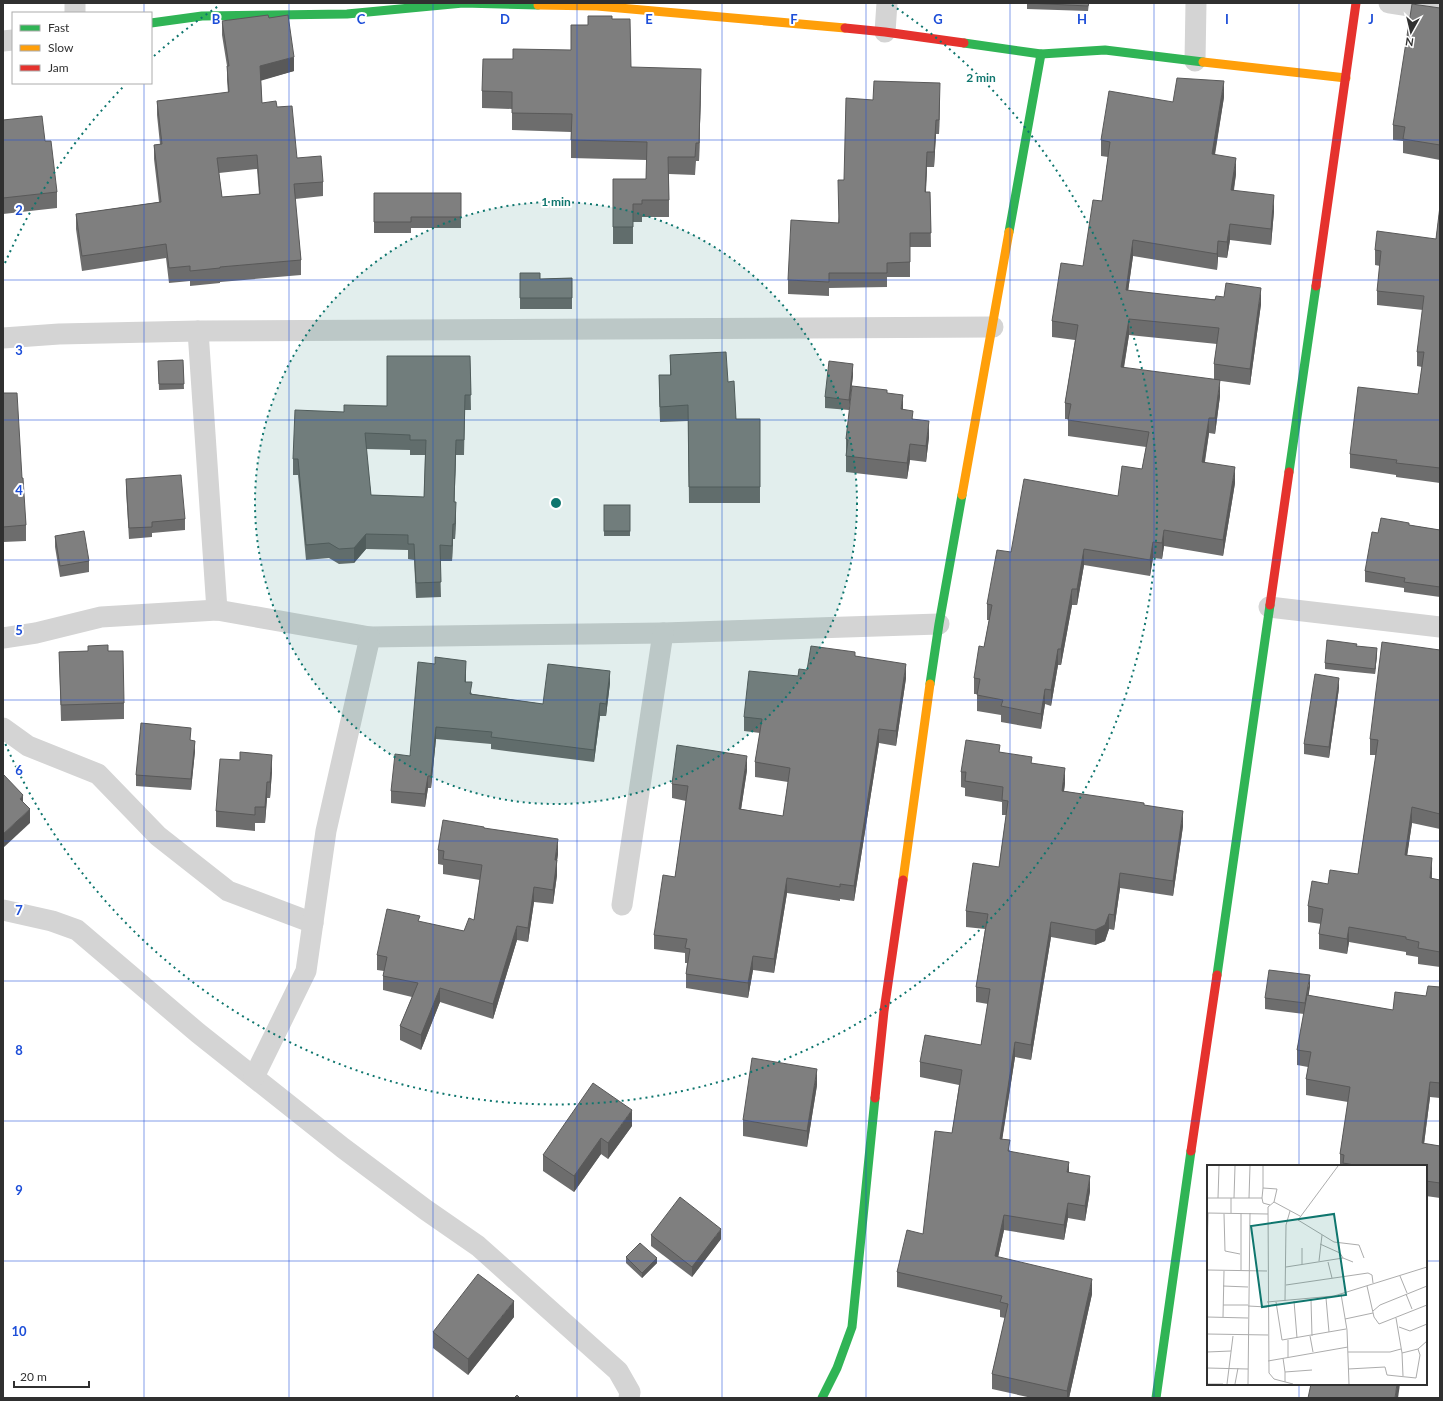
<svg xmlns="http://www.w3.org/2000/svg" width="1443" height="1401" font-family="Lato,sans-serif">
<style>
.lines{fill:none;stroke-linecap:round;stroke-linejoin:round}
.street{stroke:#d4d4d4;stroke-width:21}
.fast{stroke:#30b455;stroke-width:9}
.slow{stroke:#ff9f0a;stroke-width:9}
.jam{stroke:#e5322d;stroke-width:9}
.wall{fill:#6d6d6d;fill-rule:evenodd}
.shaded-wall{fill:#595959}
.building{fill:#7f7f7f;stroke:#595959;fill-rule:evenodd}
.grid{fill:none;stroke:#1d4ed8;stroke-width:1;stroke-opacity:0.55}
.ring{fill:none;stroke:#0f766e;stroke-width:2;stroke-dasharray:2 4}
.inset-road{fill:none;stroke:#acacac;stroke-width:1}
.view{fill:#0f766e;fill-opacity:0.15;stroke:#0f766e;stroke-width:2}
.inset-edge{fill:none;stroke:#303030;stroke-width:2}
.grid-label{font-size:13px;text-anchor:middle;font-weight:bold;fill:#1d4ed8;stroke:#fff;stroke-width:4;stroke-linejoin:round;paint-order:stroke}
.centre{fill:#0f766e;stroke:#fff;stroke-width:2}
.ring-label{font-size:12px;text-anchor:middle;font-weight:bold;fill:#0f766e;stroke:#fff;stroke-width:4;stroke-linejoin:round;paint-order:stroke}
</style>
<rect width="100%" height="100%" fill="#fff"/>
<g class="lines">
<!-- street -->
<g class="street">
<polyline points="75,3 75,13"/>
<polyline points="1389,3 1440,11"/>
<polyline points="885,32 887,3"/>
<polyline points="3,41 13,40"/>
<polyline points="1195,61 1196,3"/>
<polyline points="198,331 217,610"/>
<polyline points="3,338 59,334 198,331 993,327"/>
<polyline points="1269,607 1440,627"/>
<polyline points="3,638 36,633 101,617 217,610 370,637 663,633 939,624"/>
<polyline points="3,728 28,746 98,774 158,836 228,891 313,923"/>
<polyline points="622,905 663,633"/>
<polyline points="3,910 52,921 77,930 198,1033 343,1148 426,1210 478,1246 618,1371 630,1392 629,1398"/>
<polyline points="254,1077 306,971 326,831 370,637"/>
</g>
<!-- fast -->
<g class="fast">
<polyline points="151,23 202,16 347,14 463,3 538,5"/>
<polyline points="964,43 1041,54 1105,50 1203,62"/>
<polyline points="1009,232 1041,54"/>
<polyline points="1289,472 1316,286"/>
<polyline points="930,684 939,624 962,495"/>
<polyline points="1217,975 1270,605"/>
<polyline points="822,1398 837,1368 852,1327 875,1098"/>
<polyline points="1156,1398 1191,1151"/>
</g>
<!-- slow -->
<g class="slow">
<polyline points="538,5 597,6 845,28"/>
<polyline points="1203,62 1346,78"/>
<polyline points="962,495 1009,232"/>
<polyline points="903,880 930,684"/>
</g>
<!-- jam -->
<g class="jam">
<polyline points="845,28 885,32 964,43"/>
<polyline points="1316,286 1356,3"/>
<polyline points="1270,605 1289,472"/>
<polyline points="875,1098 884,1011 903,880"/>
<polyline points="1191,1151 1217,975"/>
</g>
</g>
<!-- wall -->
<g class="wall">
<polygon points="1027,3 1089,3 1088,11 1027,9"/>
<polygon points="1439,8 1440,8 1440,160 1403,153 1403,141 1393,140 1393,125"/>
<path d="M269,18L294,71L261,80L262,103L277,107L297,158L323,182V196L295,199L301,260V275L220,282V283L190,286V281L169,283L166,258L82,271L76,229V214L159,202L154,159V145L160,144L157,115V101L228,93L227,80V66L222,35V21ZM257,169L259,194L222,197L219,173Z"/>
<polygon points="612,19 631,67 701,87 699,161 696,161 695,175 669,174 669,217 642,217 642,222 633,222 633,244 613,244 613,179 646,179 647,160 571,158 571,132 512,130 512,109 482,108 482,91 513,59 571,50 588,25"/>
<polygon points="1224,97 1215,155 1236,174 1234,190 1274,211 1271,245 1230,240 1227,258 1218,257 1217,270 1133,256 1128,291 1261,304 1250,385 1214,380 1214,364 1217,344 1129,335 1124,368 1220,396 1215,434 1209,433 1205,462 1235,483 1223,556 1164,546 1162,559 1153,558 1150,576 1084,565 1077,605 1072,605 1061,665 1058,665 1051,706 1045,704 1041,729 1001,722 1001,715 977,711 977,694 974,694 974,678 984,647 989,620 987,620 987,604 1011,552 1118,496 1142,469 1146,447 1068,436 1068,419 1065,419 1065,403 1075,340 1052,337 1052,321 1083,266 1102,201 1108,157 1101,156 1101,140 1173,102"/>
<polygon points="940,98 939,134 936,134 934,167 927,167 926,192 930,192 931,247 910,247 910,277 887,277 887,287 829,288 829,296 788,294 788,280 838,223 844,180 873,100"/>
<polygon points="3,120 45,141 57,192 57,208 3,214"/>
<polygon points="374,193 461,193 461,228 411,228 411,233 374,233"/>
<polygon points="1440,206 1440,483 1396,477 1396,475 1350,468 1350,454 1418,394 1422,367 1417,366 1417,352 1423,310 1377,305 1377,291 1380,266 1375,265 1375,250 1436,239"/>
<polygon points="520,273 540,279 572,278 572,309 520,309"/>
<polygon points="670,355 728,382 736,419 760,419 760,503 689,503 688,421 660,422 659,391 659,375 670,375"/>
<path d="M470,356L471,410H465L464,455H456L454,502L456,518L455,539H453L452,561H440L441,597L416,598L414,560L408,559V550L366,549L354,563L339,564L329,558L306,560L298,475H293V459L344,412L387,406ZM366,449L410,450V455H425L424,497L371,495Z"/>
<polygon points="183,360 184,389 159,390 158,361"/>
<polygon points="853,375 849,410 825,408 825,397"/>
<polygon points="3,393 22,478 26,525 26,541 3,542"/>
<polygon points="887,394 913,419 929,437 926,462 910,460 907,479 846,472 846,439"/>
<polygon points="126,479 185,519 185,530 152,533 152,537 129,539 126,490"/>
<rect x="604" y="505" width="26" height="31"/>
<polygon points="1409,525 1440,530 1440,597 1404,592 1404,588 1365,582 1365,571 1378,533"/>
<polygon points="55,536 89,561 89,572 60,577 55,547"/>
<polygon points="88,646 108,651 124,703 124,719 61,721 59,652 88,651"/>
<polygon points="1357,646 1377,654 1375,674 1325,669 1325,663"/>
<polygon points="1440,650 1440,829 1412,823 1407,855 1432,873 1432,879 1440,880 1440,967 1418,964 1418,957 1406,955 1406,952 1349,942 1347,954 1319,949 1319,934 1321,924 1308,922 1308,906 1328,884 1358,874 1376,755 1370,755 1370,739"/>
<polygon points="855,656 906,678 896,746 879,743 854,901 840,899 840,901 787,893 774,973 753,970 748,998 686,988 686,974 687,963 685,963 685,953 654,949 654,935 675,877 686,801 672,798 672,784 747,770 741,809 783,816 788,782 755,777 755,762 760,733 744,731 744,717 798,676 807,670"/>
<polygon points="466,673 466,682 472,694 543,704 610,683 606,716 600,716 594,762 491,749 491,744 436,739 431,788 428,788 425,807 391,803 391,791 410,756"/>
<polygon points="1339,688 1329,758 1304,754 1304,744"/>
<polygon points="191,740 195,751 191,790 136,786 136,775"/>
<polygon points="1000,752 1032,763 1065,783 1064,791 1144,805 1183,826 1173,896 1120,888 1114,930 1109,929 1105,941 1095,945 1051,937 1031,1060 1015,1057 1002,1139 1010,1151 1069,1172 1090,1191 1085,1221 1068,1218 1064,1240 1004,1230 998,1257 1092,1294 1069,1398 1032,1398 992,1389 992,1374 1005,1318 1000,1317 1000,1310 897,1287 897,1272 923,1234 952,1133 959,1085 920,1077 920,1062 981,1045 988,1004 976,1002 976,987 985,929 966,927 966,911 999,867 1006,815 1002,815 1002,802 965,796 965,788 961,787 961,772"/>
<polygon points="272,771 270,798 267,798 265,823 255,823 255,831 216,827 216,811"/>
<polygon points="484,828 558,854 557,860 557,875 553,904 534,902 528,942 517,940 493,1019 440,1002 421,1050 400,1040 400,1026 412,997 383,990 383,976 384,971 377,970 377,955 420,922 464,931 474,920 480,880 443,874 443,865 438,864 438,850"/>
<polygon points="1310,986 1308,996 1393,1010 1426,996 1440,987 1440,1098 1430,1097 1424,1144 1440,1146 1440,1198 1426,1196 1426,1166 1340,1166 1340,1154 1348,1102 1306,1095 1306,1079 1308,1067 1297,1065 1297,1050 1304,1014 1265,1009 1265,998"/>
<polygon points="817,1085 807,1147 743,1136 743,1120"/>
<polygon points="632,1126 608,1159 601,1154 574,1192 543,1171 543,1155"/>
<polygon points="651,1235 721,1239 692,1277 651,1246"/>
<polygon points="626,1257 657,1263 642,1278 626,1263"/>
<polygon points="514,1317 468,1375 433,1348 433,1332"/>
</g>
<!-- shaded-wall -->
<g class="shaded-wall">
<polygon points="294,57 294,71 260,81 260,66"/>
<polygon points="701,69 701,87 699,161 699,143"/>
<polygon points="1224,81 1224,97 1212,170 1212,154"/>
<polygon points="940,83 940,98 939,134 939,120"/>
<polygon points="936,120 936,134 934,167 934,152"/>
<polygon points="927,152 927,167 925,207 925,192"/>
<polygon points="1236,158 1236,174 1231,206 1231,190"/>
<polygon points="1274,195 1274,211 1271,245 1271,229"/>
<polygon points="1230,224 1230,240 1227,258 1227,242"/>
<polygon points="1133,240 1133,256 1126,306 1126,290"/>
<polygon points="1218,241 1218,257 1217,270 1217,254"/>
<polygon points="1261,288 1261,304 1250,385 1250,369"/>
<polygon points="1129,319 1129,335 1121,383 1121,367"/>
<polygon points="853,364 853,375 849,410 849,400"/>
<polygon points="1220,380 1220,396 1215,434 1215,418"/>
<polygon points="903,395 903,411 901,409"/>
<polygon points="1209,418 1209,433 1202,478 1202,462"/>
<polygon points="929,421 929,437 926,462 926,446"/>
<polygon points="456,440 456,455 454,518 454,502"/>
<polygon points="910,444 910,460 907,479 907,463"/>
<polygon points="1235,467 1235,483 1223,556 1223,540"/>
<polygon points="456,502 456,518 455,539 455,524"/>
<polygon points="453,524 453,539 452,561 452,546"/>
<polygon points="1164,530 1164,546 1162,559 1162,543"/>
<polygon points="366,534 366,549 354,563 354,548"/>
<polygon points="1153,542 1153,558 1150,576 1150,560"/>
<polygon points="1084,549 1084,565 1077,605 1077,589"/>
<polygon points="1072,589 1072,605 1061,665 1061,649"/>
<polygon points="1377,648 1377,654 1375,674 1375,669"/>
<polygon points="1058,649 1058,665 1051,706 1051,690"/>
<polygon points="466,661 466,673 465,694 465,682"/>
<polygon points="906,664 906,678 896,746 896,731"/>
<polygon points="610,671 610,683 606,716 606,704"/>
<polygon points="1339,678 1339,688 1329,758 1329,747"/>
<polygon points="1045,689 1045,704 1041,729 1041,714"/>
<polygon points="600,703 600,716 594,762 594,750"/>
<polygon points="436,727 436,739 431,788 431,776"/>
<polygon points="879,729 879,743 854,901 854,886"/>
<polygon points="195,741 195,751 191,790 191,779"/>
<polygon points="272,755 272,771 270,798 270,782"/>
<polygon points="747,756 747,770 739,823 739,809"/>
<polygon points="1065,768 1065,783 1062,806 1062,791"/>
<polygon points="428,776 428,788 425,807 425,794"/>
<polygon points="267,782 267,798 265,823 265,807"/>
<polygon points="23,795 23,809 20,799"/>
<polygon points="1412,807 1412,823 1405,870 1405,855"/>
<polygon points="30,809 30,823 3,848 3,834"/>
<polygon points="1183,811 1183,826 1173,896 1173,881"/>
<polygon points="558,839 558,854 555,875 555,860"/>
<polygon points="1432,858 1432,873 1430,894 1430,878"/>
<polygon points="557,860 557,875 553,904 553,890"/>
<polygon points="1120,873 1120,888 1114,930 1114,915"/>
<polygon points="787,878 787,893 774,973 774,959"/>
<polygon points="534,887 534,902 528,942 528,928"/>
<polygon points="1109,914 1109,929 1105,941 1095,945 1095,930"/>
<polygon points="1051,922 1051,937 1031,1060 1031,1045"/>
<polygon points="517,926 517,940 493,1019 493,1004"/>
<polygon points="1349,927 1349,942 1347,954 1347,939"/>
<polygon points="753,956 753,970 748,998 748,983"/>
<polygon points="1310,975 1310,986 1306,1014 1306,1003"/>
<polygon points="440,988 440,1002 421,1050 421,1035"/>
<polygon points="1015,1042 1015,1057 1000,1154 1000,1139"/>
<polygon points="817,1069 817,1085 807,1147 807,1131"/>
<polygon points="1430,1082 1430,1097 1422,1159 1422,1143"/>
<polygon points="632,1110 632,1126 608,1159 608,1143"/>
<polygon points="601,1138 601,1154 574,1192 574,1176"/>
<polygon points="1069,1162 1069,1177 1067,1172"/>
<polygon points="1090,1176 1090,1191 1085,1221 1085,1206"/>
<polygon points="1068,1203 1068,1218 1064,1240 1064,1225"/>
<polygon points="1004,1215 1004,1230 995,1271 995,1256"/>
<polygon points="721,1229 721,1239 692,1277 692,1267"/>
<polygon points="657,1258 657,1263 642,1278 642,1273"/>
<polygon points="1092,1279 1092,1294 1069,1398 1067,1398 1067,1391"/>
<polygon points="514,1301 514,1317 468,1375 468,1359"/>
<polygon points="1397,1384 1400,1384 1398,1398 1395,1398"/>
</g>
<!-- building -->
<g class="building">
<polygon points="1027,3 1089,3 1088,6"/>
<polygon points="1412,4 1440,8 1440,145 1403,139 1405,127 1393,125"/>
<path d="M268,15L269,18L288,15L294,57L260,66L262,103L276,101L277,107L292,106L297,158L321,156L323,182L294,184L301,260L220,267V268L190,271V266L169,268L166,244L82,256L76,214L161,202L154,145L162,144L157,101L229,92L227,66H229L222,21ZM257,155L260,194L222,197L217,158Z"/>
<polygon points="588,16 612,16 612,19 630,19 631,67 701,69 699,143 696,143 695,157 668,157 669,200 642,200 642,204 633,204 633,227 613,227 613,179 646,179 647,142 571,140 572,114 512,113 512,92 482,91 483,59 513,59 513,49 571,50 571,25 588,25"/>
<polygon points="1177,78 1224,81 1212,154 1236,158 1231,190 1274,195 1271,229 1230,224 1227,242 1218,241 1217,254 1133,240 1126,290 1215,300 1216,296 1224,297 1226,283 1261,288 1250,369 1214,364 1219,328 1129,319 1121,367 1220,380 1215,418 1209,418 1202,462 1235,467 1223,540 1164,530 1162,543 1153,542 1150,560 1084,549 1077,589 1072,589 1061,649 1058,649 1051,690 1045,689 1041,714 1001,706 1003,700 977,695 980,679 974,678 979,646 984,647 992,605 987,604 997,550 1011,552 1024,479 1118,496 1122,466 1142,469 1149,432 1068,420 1071,404 1065,403 1078,325 1052,321 1061,263 1083,266 1093,200 1102,201 1110,142 1101,140 1109,91 1173,102"/>
<polygon points="874,81 940,83 939,120 936,120 934,152 927,152 925,192 930,192 931,233 910,233 910,262 887,263 887,273 829,273 829,282 788,280 791,220 839,223 838,180 844,180 846,98 873,100"/>
<polygon points="42,116 45,141 51,141 57,192 3,198 3,120"/>
<polygon points="374,193 461,193 461,217 411,217 411,222 374,222"/>
<polygon points="1440,206 1440,468 1396,463 1397,460 1350,454 1358,387 1418,394 1424,352 1417,352 1424,296 1377,291 1381,251 1375,250 1377,231 1436,239"/>
<polygon points="520,273 540,273 540,279 572,278 572,298 520,298"/>
<polygon points="726,352 728,382 734,381 736,419 760,419 760,487 689,487 688,405 660,407 659,375 671,375 670,355"/>
<path d="M387,356H470L471,395H465L464,440H456L454,502H456L455,524H453L452,546L440,545L441,582L416,583L414,544H408V535L366,534L354,548L339,549L329,543L306,545L298,459H293L295,410L344,412V405L387,406ZM365,433L410,435V440H426L424,497L371,495Z"/>
<polygon points="183,360 184,384 159,384 158,361"/>
<polygon points="829,361 853,364 849,400 825,397"/>
<polygon points="852,386 887,390 887,393 903,395 901,409 913,411 912,419 929,421 926,446 910,444 907,463 846,456 848,440 846,439"/>
<polygon points="3,393 17,393 22,478 23,478 26,525 3,527"/>
<polygon points="181,475 185,519 152,522 152,527 129,528 126,479"/>
<rect x="604" y="505" width="26" height="26"/>
<polygon points="1381,518 1409,523 1409,525 1440,530 1440,587 1404,582 1405,578 1365,571 1372,532 1378,533"/>
<polygon points="84,531 89,561 60,566 55,536"/>
<polygon points="1327,640 1357,644 1356,646 1377,648 1375,669 1325,663"/>
<polygon points="1382,642 1440,650 1440,814 1412,807 1405,855 1432,858 1430,878 1440,880 1440,952 1418,948 1419,942 1406,939 1406,937 1349,927 1347,939 1319,934 1323,909 1308,906 1312,881 1328,884 1330,870 1358,874 1378,740 1370,739"/>
<polygon points="108,645 108,651 123,651 124,703 61,705 59,652 88,651 88,646"/>
<polygon points="811,646 855,652 855,656 906,664 896,731 879,729 854,886 840,884 840,887 787,878 774,959 753,956 748,983 686,974 690,949 685,948 687,939 654,935 663,875 675,877 688,786 672,784 677,745 747,756 739,809 783,816 790,768 755,762 762,719 744,717 749,671 798,676 799,669 807,670"/>
<polygon points="435,657 466,661 465,682 472,682 470,694 543,704 548,664 610,671 606,704 600,703 594,750 491,737 492,732 436,727 431,776 428,776 425,794 391,791 395,754 410,756 418,662 435,664"/>
<polygon points="1315,674 1339,678 1329,747 1304,744"/>
<polygon points="141,723 191,728 190,740 195,741 191,779 136,775"/>
<polygon points="966,740 1000,745 999,752 1032,757 1031,763 1065,768 1062,791 1144,803 1144,805 1183,811 1173,881 1120,873 1114,915 1109,914 1105,925 1095,930 1051,922 1031,1045 1015,1042 1000,1139 1010,1140 1008,1151 1069,1162 1067,1172 1090,1176 1085,1206 1068,1203 1064,1225 1004,1215 995,1256 1092,1279 1067,1391 992,1374 1008,1304 1000,1302 1002,1296 897,1272 907,1230 923,1234 935,1131 952,1133 962,1070 920,1062 925,1035 981,1045 990,989 976,987 988,914 966,911 973,863 999,867 1008,801 1002,800 1003,787 965,781 966,772 961,772"/>
<polygon points="240,752 272,755 270,782 267,782 265,807 255,807 255,815 216,811 220,759 240,760"/>
<polygon points="3,774 23,795 20,799 30,809 3,834"/>
<polygon points="443,820 484,827 484,828 558,839 555,860 557,860 553,890 534,887 528,928 517,926 493,1004 440,988 421,1035 400,1026 418,983 383,976 387,957 377,955 387,909 420,916 418,921 464,931 469,918 474,920 482,865 443,859 444,851 438,850"/>
<polygon points="1269,970 1310,975 1305,1003 1265,998"/>
<polygon points="1428,986 1440,987 1440,1083 1430,1082 1422,1143 1440,1146 1440,1183 1426,1181 1426,1166 1360,1166 1343,1163 1344,1155 1340,1154 1350,1087 1306,1079 1311,1052 1297,1050 1307,995 1393,1010 1395,992 1426,996"/>
<polygon points="752,1058 817,1069 807,1131 743,1120"/>
<polygon points="593,1083 632,1110 608,1143 601,1138 574,1176 543,1155"/>
<polygon points="680,1197 721,1229 692,1267 651,1235"/>
<polygon points="640,1243 657,1258 642,1273 626,1257"/>
<polygon points="478,1274 514,1301 468,1359 433,1332"/>
<polygon points="1311,1384 1397,1384 1395,1398 1308,1398"/>
<polygon points="517,1395 520,1398 514,1398"/>
</g>
<!-- grid -->
<path class="grid" d="M144,3V13M289,3V1398M433,3V1398M577,3V1398M722,3V1398M866,3V1398M1010,3V1398M1154,3V1398M1299,3V1166M144,83V1398M3,140H1440M3,280H1440M3,420H1440M3,560H1440M3,700H1440M3,841H1440M3,981H1440M3,1121H1440M3,1261H1208M1426,1261H1440M1299,1384V1398"/>
<!-- distance rings -->
<circle cx="556" cy="503" r="301" fill="#0f766e" fill-opacity=".12"/>
<g class="ring">
<circle cx="556" cy="503" r="301"/>
<path d="M5 263A601 601 0 0 1 124 86M154 56A601 601 0 0 1 220 5M892 5A601 601 0 1 1 5 743"/>
</g>
<!-- overview -->
<g transform="translate(1207 1165)">
<rect width="220" height="220" fill="#fff"/>
<path class="inset-road" d="M131,1L91,55L127,77L152,80L157,93M56,23V1M0,33H55L56,38L63,40M11,33L12,1M24,33V48M27,33L28,1M42,33L43,1M55,33L56,23L70,24L67,37M0,48L61,49M17,49L18,86L33,89M113,79L133,88L136,93M0,89L1,48M112,96L115,70M121,97L125,113M95,99V83M79,102L136,93L146,97M0,105L60,106M34,105V48M193,111L200,128M79,120L161,108L165,110L166,118M16,121L41,122M160,121L167,152L172,159L220,140M134,129L140,165L142,219M199,129L205,144M119,133L122,167M104,135L105,171M78,136L79,60L83,46M87,136L90,173M60,137L127,131L220,102M69,137L75,175L139,164M16,140H41M41,141L60,142M166,146L173,140L220,121M0,152L41,153M16,152L17,106M189,153L195,188L196,211M138,154L166,148M192,162L203,166L220,159M0,169L61,170M103,171L106,187M81,175V192M0,187L24,186M141,187H183L194,184M195,188L211,184L220,176M76,193L78,207M61,196L141,182M0,203L41,204M141,204L178,202L180,210L209,213L213,190L211,184M78,217V207L105,205M0,219H16M20,219L26,171M28,219L31,203M41,219L43,48M86,219L67,214L62,208L61,42L67,37L93,51"/>
<path class="view" d="M127,49L139,130L55,142L44,61Z"/>
<rect width="220" height="220" class="inset-edge"/>
</g>
<g class="grid-label">
<text x="216" y="24">B</text>
<text x="361" y="24">C</text>
<text x="505" y="24">D</text>
<text x="649" y="24">E</text>
<text x="794" y="24">F</text>
<text x="938" y="24">G</text>
<text x="1082" y="24">H</text>
<text x="1227" y="24">I</text>
<text x="1371" y="24">J</text>
<text x="19" y="215">2</text>
<text x="19" y="355">3</text>
<text x="19" y="495">4</text>
<text x="19" y="635">5</text>
<text x="19" y="775">6</text>
<text x="19" y="915">7</text>
<text x="19" y="1055">8</text>
<text x="19" y="1195">9</text>
<text x="19" y="1336">10</text>
</g>
<circle cx="556" cy="503" r="6" class="centre"/>
<g class="ring-label">
<text x="981" y="82">2 min</text>
<text x="556" y="206">1 min</text>
</g>
<!-- border -->
<rect width="1443" height="1401" fill="none" stroke="#303030" stroke-width="8"/>
<!-- legend -->
<rect x="12" y="12" width="140" height="72" fill="#ffffff" stroke="#acacac"/>
<rect x="20" y="25" width="20" height="6" fill="#30b455" stroke="#acacac"/>
<text x="48" y="32" font-size="12" fill="#303030">Fast</text>
<rect x="20" y="45" width="20" height="6" fill="#ff9f0a" stroke="#acacac"/>
<text x="48" y="52" font-size="12" fill="#303030">Slow</text>
<rect x="20" y="65" width="20" height="6" fill="#e5322d" stroke="#acacac"/>
<text x="48" y="72" font-size="12" fill="#303030">Jam</text>
<!-- north arrow -->
<g transform="translate(1411 32) rotate(188)" stroke="#ffffff" stroke-width="3" paint-order="stroke">
<path d="M0-3L7 15L0 10L-7 15Z" fill="#303030"/>
<text y="-6" font-size="11" font-weight="bold" text-anchor="middle" fill="#303030">N</text>
</g>
<!-- scale -->
<path d="M14 1381v6h75v-6" fill="none" stroke="#303030" stroke-width="2"/>
<text x="20" y="1381" font-size="12" fill="#303030" stroke="#ffffff" stroke-width="3" paint-order="stroke">20 m</text>
</svg>
